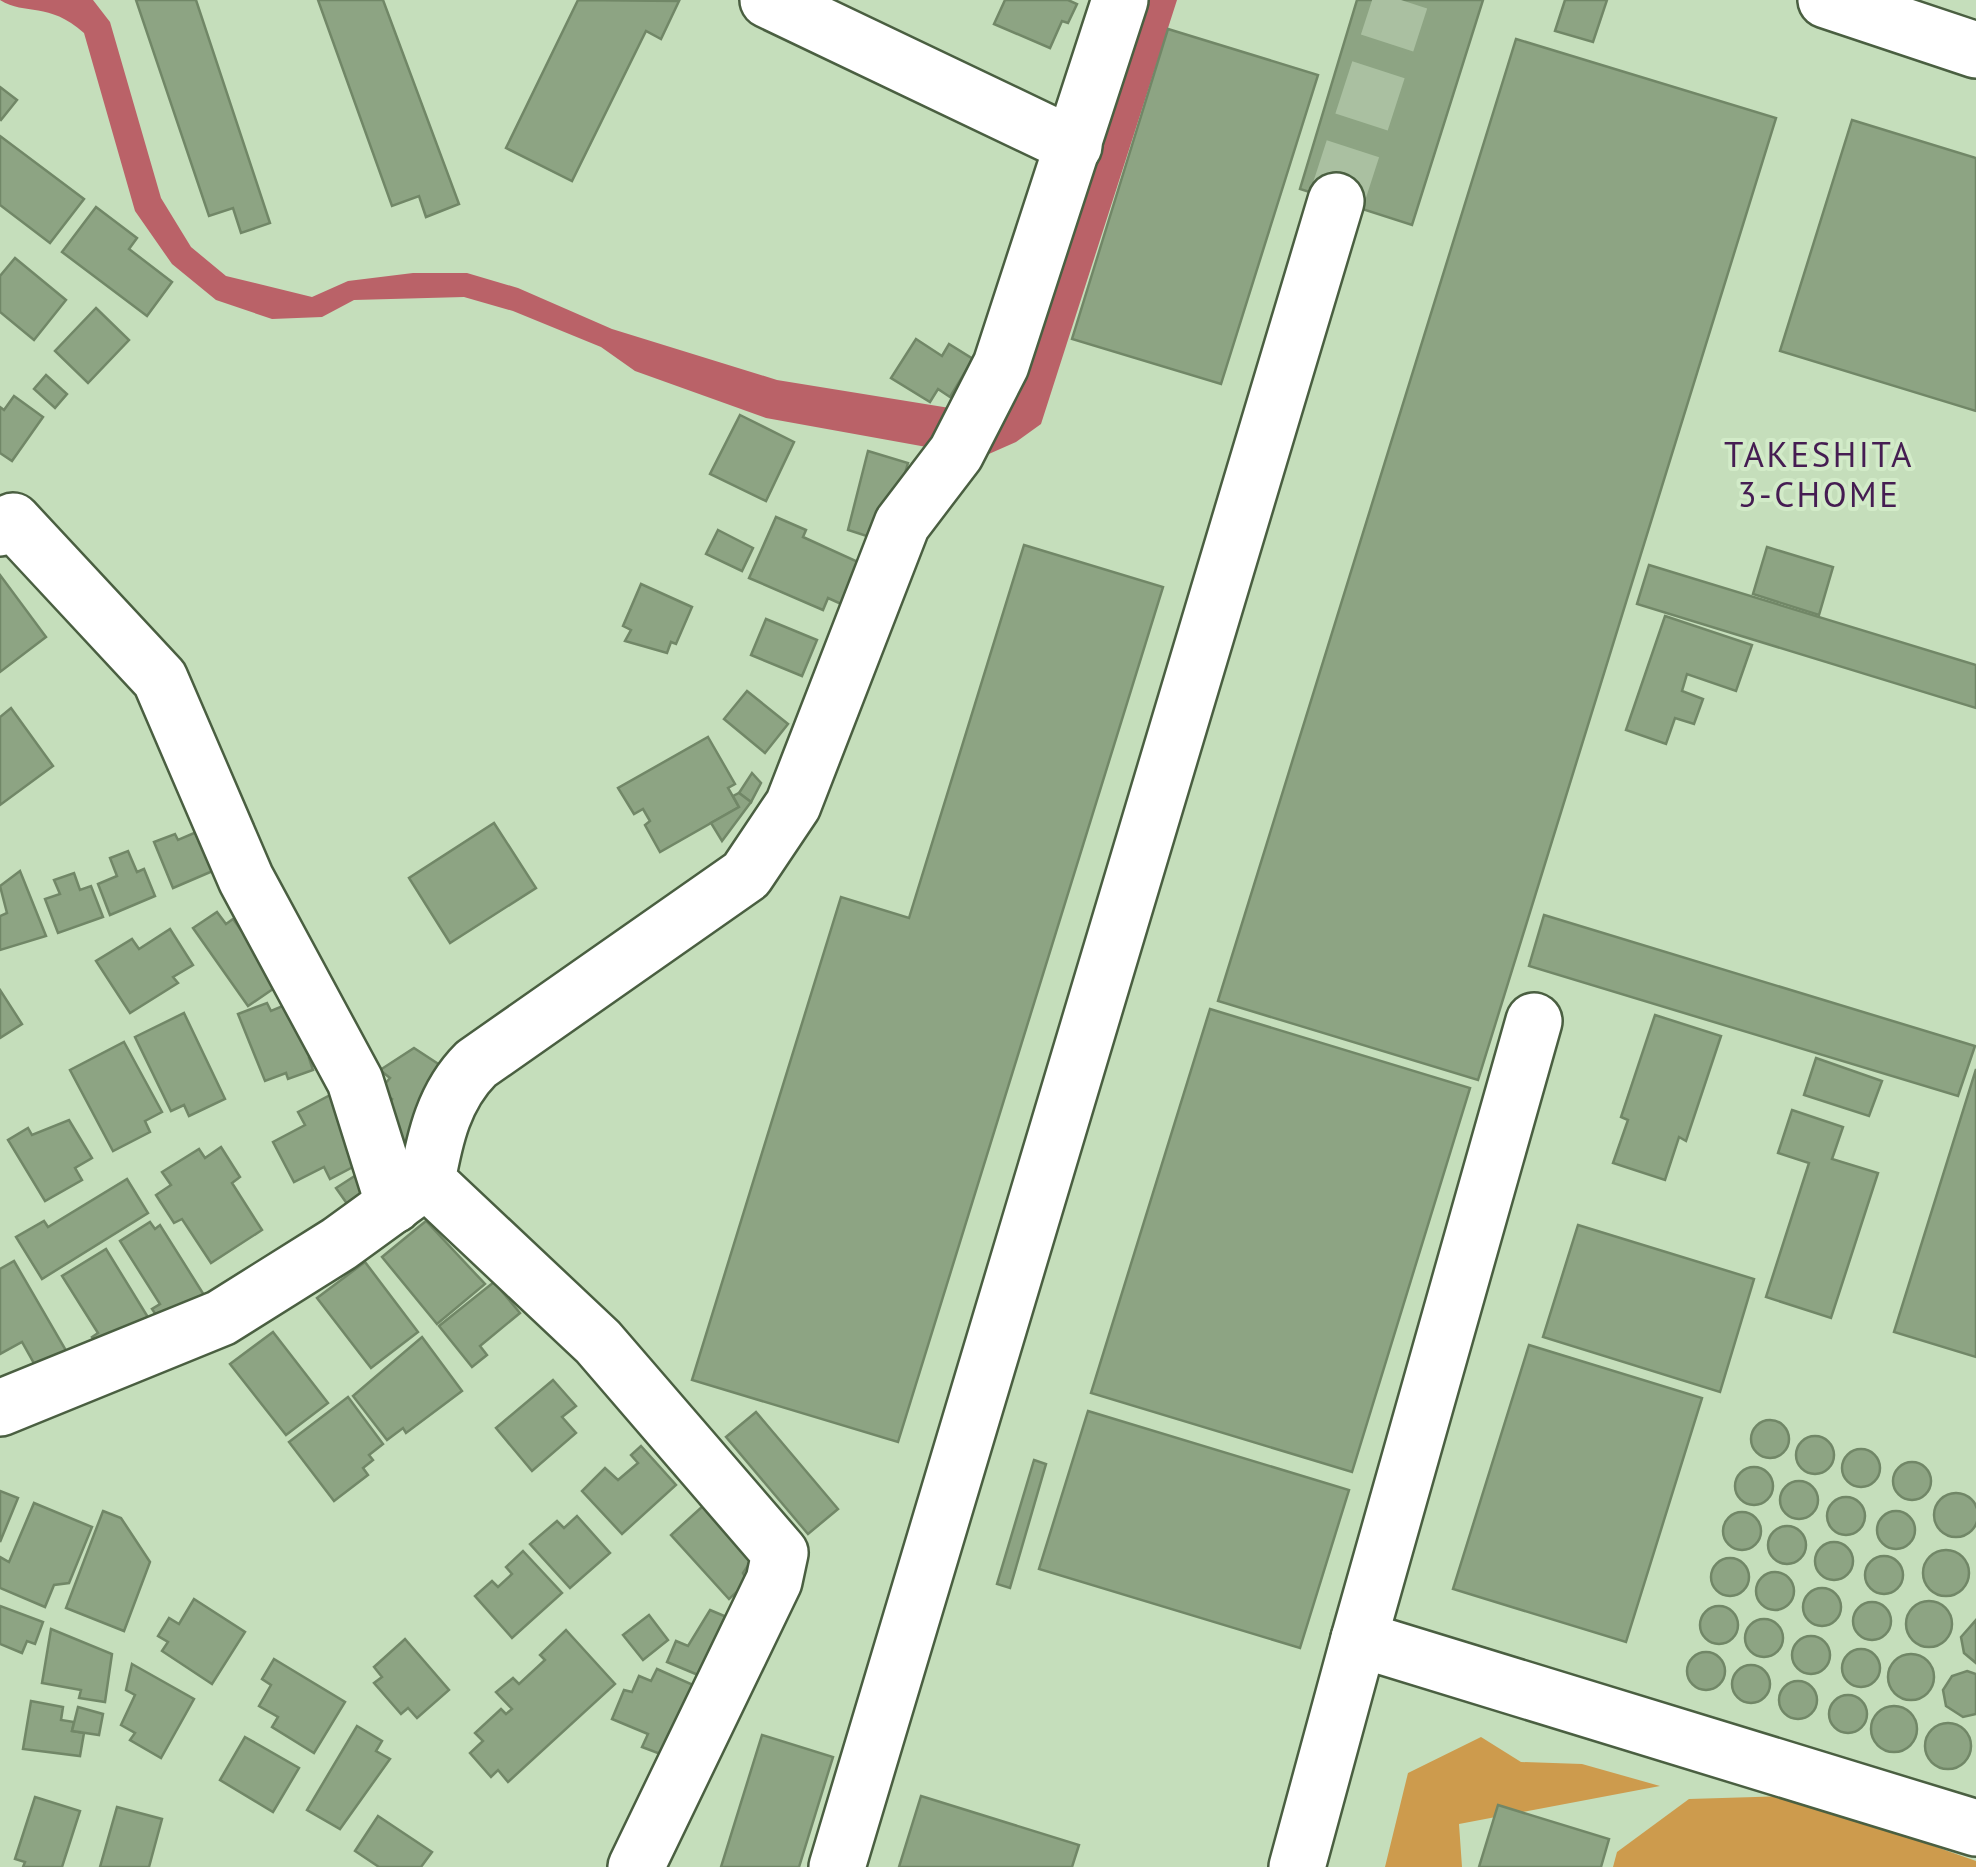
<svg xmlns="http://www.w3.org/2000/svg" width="1976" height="1867" font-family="'PT Sans',sans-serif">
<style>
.forest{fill:#cd9b4d}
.water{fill:#ba6268}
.building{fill:#8da483;stroke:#718767;stroke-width:2.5}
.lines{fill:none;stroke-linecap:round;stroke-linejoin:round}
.minor-tunnel{stroke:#aac0a1;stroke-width:55;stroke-dasharray:55 28;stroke-linecap:butt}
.minor-casing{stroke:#4a5f41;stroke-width:60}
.minor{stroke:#fff;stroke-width:55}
.labels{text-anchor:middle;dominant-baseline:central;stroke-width:8;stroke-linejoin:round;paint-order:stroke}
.neighbourhood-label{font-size:35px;letter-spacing:2.5px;fill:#451d52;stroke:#d2ebc8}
</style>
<rect width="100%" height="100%" fill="#c5debb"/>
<!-- forest -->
<g class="forest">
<polygon points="1481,1737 1521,1762 1582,1764 1660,1786 1459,1824 1462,1867 1385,1867 1408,1773"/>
<polygon points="1792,1796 1976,1861 1976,1867 1613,1867 1617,1852 1689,1799"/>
</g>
<!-- water -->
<path class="water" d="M0,0H93L110,22L161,198L191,247L226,276L312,297L348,281L413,273H467L518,288L612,329L777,380L962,410L1136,0H1177L1041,424L1016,442L982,457L766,418L635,371L601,347L513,311L464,297L354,300L322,317L272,319L216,300L172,264L135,211L84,33C48,1 26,16 0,0Z"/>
<!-- building -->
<g class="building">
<polygon points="136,0 196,0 270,223 241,233 233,208 209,216"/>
<polygon points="318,0 383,0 459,204 426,217 419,196 392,206"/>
<polygon points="578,0 679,1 661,39 646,31 572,181 506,148"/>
<polygon points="1005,0 1068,0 1077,4 1068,23 1062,21 1050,48 994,24"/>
<polygon points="1357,0 1483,0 1412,225 1300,189"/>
<polygon points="1565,0 1607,0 1593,42 1555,31"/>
<polygon points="1168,29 1318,75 1221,384 1072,339"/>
<polygon points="1516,39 1776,118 1478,1080 1218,1001"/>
<polygon points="0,87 17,100 1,120 0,119"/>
<polygon points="1852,120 1976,158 1976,411 1780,351"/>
<polygon points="0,136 84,199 50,243 0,205"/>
<polygon points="96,207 137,238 129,249 172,282 147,316 62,252"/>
<polygon points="15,258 66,300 34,340 0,312 0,276"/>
<polygon points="96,308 129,340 88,383 55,351"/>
<polygon points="916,339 942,356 949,344 973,359 950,397 938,389 930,402 891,378"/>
<polygon points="46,375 67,394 55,408 34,389"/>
<polygon points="14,396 43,417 12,461 0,453 0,407 4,410"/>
<polygon points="740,415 794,442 766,501 710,474"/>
<polygon points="868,451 908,463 892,517 873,538 848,530"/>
<polygon points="776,517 806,530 803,537 867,566 848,607 828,598 823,610 749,578"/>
<polygon points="718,530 753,548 742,571 706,554"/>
<polygon points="1024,545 1163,587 898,1442 692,1380 841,897 909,918"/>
<polygon points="1767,547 1833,567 1819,615 1753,594"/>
<polygon points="1649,565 1976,665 1976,708 1637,604"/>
<polygon points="0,575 46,637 0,672"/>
<polygon points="641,584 692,607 676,644 671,642 667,653 625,641 631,630 623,626"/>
<polygon points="1665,616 1752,645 1736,691 1687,674 1682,691 1703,699 1694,724 1675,718 1666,744 1626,730"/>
<polygon points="766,619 817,640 802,676 751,655"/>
<polygon points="747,691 788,724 765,753 724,719"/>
<polygon points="11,708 53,766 0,805 0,717"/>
<polygon points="708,737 735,784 728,788 739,807 660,852 645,825 650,821 643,809 634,814 618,788"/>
<polygon points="752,773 761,783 751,802 739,793"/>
<polygon points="739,793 751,802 722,841 711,823 739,807 733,796"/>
<polygon points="494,823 536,888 450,943 409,878"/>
<polygon points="206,828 222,867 173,888 154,842 175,834 178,840"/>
<polygon points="128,851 137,872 144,869 155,896 110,915 98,884 117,876 110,858"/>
<polygon points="20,871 46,936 0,950 0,916 7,913 0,886"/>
<polygon points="74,873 80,890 91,886 103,917 58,933 45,899 60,894 54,880"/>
<polygon points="217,912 226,924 233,919 241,930 248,925 281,1000 273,989 248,1006 193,928"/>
<polygon points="1544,915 1975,1046 1958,1096 1529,966"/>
<polygon points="170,929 193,965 173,977 178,983 130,1013 96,961 132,939 139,949"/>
<polygon points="0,990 22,1024 0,1038"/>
<polygon points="302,998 323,1052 309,1058 313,1070 288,1079 286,1073 265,1081 238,1014 267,1003 271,1011"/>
<polygon points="1210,1009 1470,1088 1352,1472 1091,1393"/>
<polygon points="184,1013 225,1099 189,1116 184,1105 171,1111 135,1037"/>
<polygon points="1655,1015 1721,1036 1686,1141 1679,1137 1665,1180 1613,1163 1628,1120 1621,1117"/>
<polygon points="124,1042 162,1112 145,1121 150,1132 113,1151 70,1070"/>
<polygon points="414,1048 449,1071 408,1144 390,1137 382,1113 392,1099 379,1091 390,1078 380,1070"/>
<polygon points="1816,1058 1882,1081 1869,1116 1804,1095"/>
<polygon points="1976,1069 1976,1357 1894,1332"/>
<polygon points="336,1092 370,1158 330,1179 324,1167 294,1182 273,1142 305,1125 298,1112"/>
<polygon points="1792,1110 1843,1127 1832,1159 1878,1173 1831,1318 1766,1297 1809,1163 1778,1153"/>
<polygon points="69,1120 92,1158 75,1168 82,1180 45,1201 8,1140 28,1128 32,1135"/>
<polygon points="221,1147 240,1177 232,1183 262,1230 211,1263 182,1219 174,1223 156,1195 171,1185 162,1172 199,1149 205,1158"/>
<polygon points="364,1170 383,1198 355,1215 336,1188"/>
<polygon points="127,1179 148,1213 42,1279 16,1237 44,1221 48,1227"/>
<polygon points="426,1221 485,1284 437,1324 382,1257"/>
<polygon points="150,1222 155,1229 160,1225 214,1311 166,1330 152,1309 160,1304 120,1241"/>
<polygon points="1578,1225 1754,1279 1720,1392 1543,1337"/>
<polygon points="106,1249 157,1332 103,1355 92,1337 98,1333 62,1276"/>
<polygon points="14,1261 75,1366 45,1383 22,1342 0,1354 0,1269"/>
<polygon points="365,1262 418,1332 371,1368 317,1298"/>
<polygon points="494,1282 520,1313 480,1346 487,1355 472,1367 439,1326"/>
<polygon points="273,1332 328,1403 286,1435 230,1364"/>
<polygon points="422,1337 462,1391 406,1433 403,1428 387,1440 353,1396"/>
<polygon points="1529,1345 1702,1398 1626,1642 1453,1589"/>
<polygon points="553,1380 576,1406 562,1417 576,1433 532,1471 496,1428"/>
<polygon points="348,1397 383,1444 369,1455 373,1460 363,1468 368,1475 334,1501 289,1442"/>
<polygon points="1088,1411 1349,1490 1300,1648 1039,1569"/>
<polygon points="756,1412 838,1509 808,1534 726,1437"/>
<circle cx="1770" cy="1439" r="19"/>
<circle cx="1815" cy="1455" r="19"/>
<polygon points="641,1446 676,1485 622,1534 582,1491 605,1468 618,1480 638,1463 631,1455"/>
<circle cx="1861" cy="1468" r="19"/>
<polygon points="1034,1460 1046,1464 1010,1588 997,1584"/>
<circle cx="1912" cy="1481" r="19"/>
<circle cx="1754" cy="1486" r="19"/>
<circle cx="1799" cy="1500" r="19"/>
<polygon points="0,1491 18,1498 0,1542"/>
<circle cx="1956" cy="1515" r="22"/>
<circle cx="1846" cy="1516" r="19"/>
<polygon points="34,1503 92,1527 69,1583 54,1585 45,1607 0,1588 0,1557 9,1562"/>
<polygon points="703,1506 719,1511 753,1558 743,1573 748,1582 729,1599 671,1535"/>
<circle cx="1896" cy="1530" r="19"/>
<polygon points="103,1511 121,1518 150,1562 124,1631 66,1608"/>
<circle cx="1742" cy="1531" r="19"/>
<polygon points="577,1516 610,1553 570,1588 530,1544 557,1521 564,1528"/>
<circle cx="1787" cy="1545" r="19"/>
<circle cx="1834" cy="1561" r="19"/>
<circle cx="1946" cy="1573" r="23"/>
<polygon points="523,1551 562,1593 512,1638 475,1596 492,1581 498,1587 512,1574 506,1567"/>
<circle cx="1884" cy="1575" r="19"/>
<circle cx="1730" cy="1577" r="19"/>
<circle cx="1775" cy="1591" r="19"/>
<circle cx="1822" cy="1607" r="19"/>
<polygon points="194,1599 245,1632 212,1684 162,1651 168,1642 158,1636 169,1618 179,1624"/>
<circle cx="1929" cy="1624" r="23"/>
<circle cx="1872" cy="1621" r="19"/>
<circle cx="1719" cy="1625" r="19"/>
<polygon points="0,1606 43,1622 35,1644 27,1641 22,1653 0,1644"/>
<polygon points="710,1610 729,1618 703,1677 667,1662 676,1641 688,1646"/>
<polygon points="649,1615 668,1640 643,1660 623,1635"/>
<circle cx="1764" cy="1638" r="19"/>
<polygon points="1976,1620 1976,1663 1964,1653 1961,1637"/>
<polygon points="51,1629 112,1654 105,1702 79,1698 81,1690 42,1683"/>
<polygon points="566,1630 615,1684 508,1782 498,1770 491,1777 470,1753 483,1741 475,1733 501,1709 506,1714 512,1709 496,1692 513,1678 519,1684 545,1660 540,1655"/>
<circle cx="1811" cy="1655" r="19"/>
<polygon points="405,1639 449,1690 417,1718 408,1708 401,1714 374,1683 382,1677 374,1667"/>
<circle cx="1861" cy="1668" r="19"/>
<circle cx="1706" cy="1671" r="19"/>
<circle cx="1911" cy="1677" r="23"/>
<polygon points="274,1659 345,1702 314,1753 272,1727 278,1717 259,1706 271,1685 262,1679"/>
<polygon points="132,1664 194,1699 161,1758 130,1740 135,1733 121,1725 135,1695 126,1690"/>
<circle cx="1751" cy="1684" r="19"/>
<polygon points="657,1669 700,1688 663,1755 642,1747 648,1734 612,1719 624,1690 632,1692 639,1676 651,1681"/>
<polygon points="1967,1671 1976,1674 1976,1714 1963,1717 1946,1706 1943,1690 1952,1676"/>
<circle cx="1798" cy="1700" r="19"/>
<circle cx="1848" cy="1714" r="19"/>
<polygon points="31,1701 63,1707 61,1720 74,1722 72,1731 84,1733 80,1756 23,1749"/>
<circle cx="1894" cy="1729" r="23"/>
<polygon points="78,1707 103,1714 99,1735 72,1731"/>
<circle cx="1948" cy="1746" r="23"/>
<polygon points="357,1726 382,1741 376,1751 390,1759 340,1829 307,1810"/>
<polygon points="762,1735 833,1757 799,1867 721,1867"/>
<polygon points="245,1737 299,1768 273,1812 220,1780"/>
<polygon points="921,1796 1079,1845 1072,1867 899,1867"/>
<polygon points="35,1797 80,1811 62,1867 23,1867 25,1862 15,1859"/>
<polygon points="1498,1805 1609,1839 1601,1867 1479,1867"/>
<polygon points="117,1807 162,1819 149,1867 100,1867"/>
<polygon points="378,1816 432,1852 421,1867 379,1867 355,1851"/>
</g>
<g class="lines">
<!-- minor-tunnel -->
<polyline class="minor-tunnel" points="1336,201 1401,0"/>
<defs>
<g id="minor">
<polyline points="768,0 1074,146"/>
<polyline points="1826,0 1976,50"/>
<polyline points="0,528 13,521 160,679 246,879 355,1081 394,1205"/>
<polyline points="0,1408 221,1318 339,1244 423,1183"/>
<polyline points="1359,1639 1534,1021"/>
<path d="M636,1867L774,1581L780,1553L598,1342L427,1181C435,1137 444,1096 476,1064L746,875L793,805L902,524L956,453L1001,365L1120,0"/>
<polyline points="837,1867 1336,201"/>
<polyline points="1297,1867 1359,1639 1976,1828"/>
</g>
</defs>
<!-- minor casing -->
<use href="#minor" class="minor-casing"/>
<!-- minor -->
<use href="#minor" class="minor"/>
</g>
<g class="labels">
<!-- neighbourhood labels -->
<g class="neighbourhood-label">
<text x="1819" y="454">TAKESHITA<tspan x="1819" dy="40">3-CHOME</tspan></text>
</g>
</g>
</svg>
